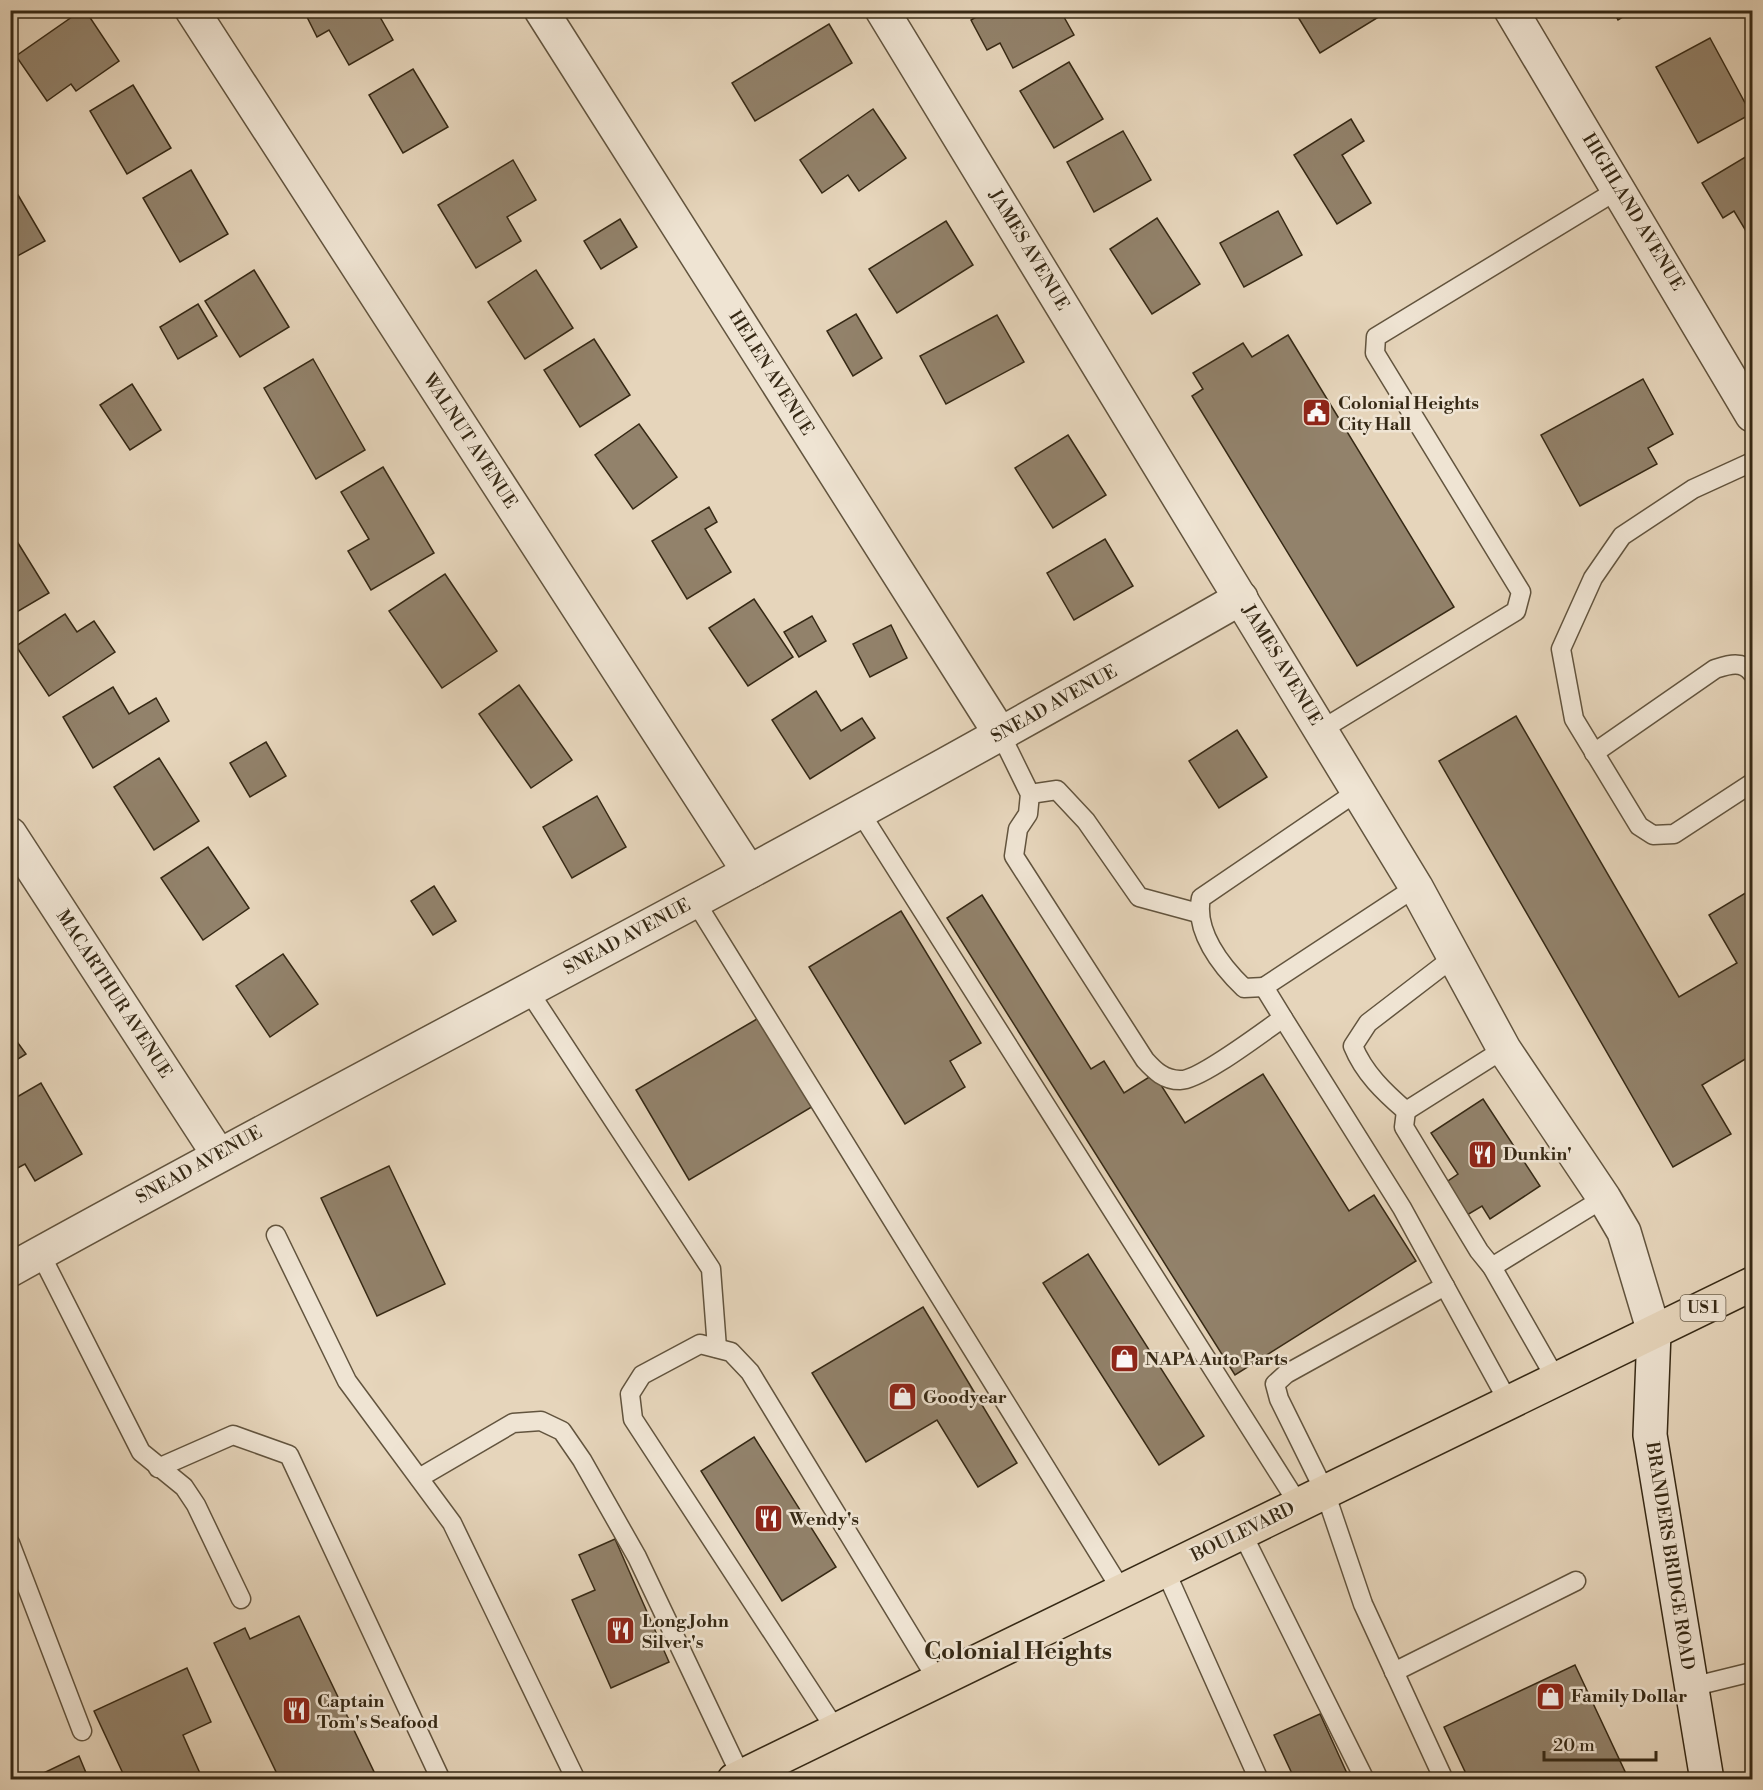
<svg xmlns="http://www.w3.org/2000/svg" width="1763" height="1790" font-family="'Libre Bodoni',serif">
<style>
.building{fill:#92826b;stroke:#362915;stroke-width:1.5}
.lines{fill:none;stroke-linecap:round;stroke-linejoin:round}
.lane-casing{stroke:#62543e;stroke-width:21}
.street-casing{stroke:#62543e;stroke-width:36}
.secondary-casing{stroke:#362915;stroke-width:36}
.primary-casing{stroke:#362915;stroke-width:36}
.lane{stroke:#efe4d3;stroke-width:18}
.street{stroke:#efe4d3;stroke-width:33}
.secondary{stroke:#efe4d3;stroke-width:33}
.primary{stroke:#e6d5bb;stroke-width:33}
.labels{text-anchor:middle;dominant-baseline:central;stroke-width:5;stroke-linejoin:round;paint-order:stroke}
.shield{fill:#efe4d3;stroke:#6e614e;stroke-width:1.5}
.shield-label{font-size:16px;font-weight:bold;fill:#362915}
.street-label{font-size:18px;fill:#362915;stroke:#efe4d3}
.poi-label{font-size:18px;font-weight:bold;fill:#362915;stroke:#efe4d3;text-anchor:start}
.district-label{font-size:24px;font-weight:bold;fill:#362915;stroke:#efe4d3}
</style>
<rect width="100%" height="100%" fill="#e6d5bb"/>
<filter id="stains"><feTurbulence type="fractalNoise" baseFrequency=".00333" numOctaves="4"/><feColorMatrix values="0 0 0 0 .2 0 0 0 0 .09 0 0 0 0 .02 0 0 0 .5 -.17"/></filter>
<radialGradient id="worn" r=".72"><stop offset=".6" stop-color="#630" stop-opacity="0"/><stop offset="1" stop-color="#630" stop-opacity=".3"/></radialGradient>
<!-- building -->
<g class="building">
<polygon points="82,10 85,10 119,61 76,91 71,84 47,101 16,56"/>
<polygon points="310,10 376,10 393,40 349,65 329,30 317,37 305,13"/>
<polygon points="988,10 1037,10 1040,16 1050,10 1060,10 1074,35 1013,68 1000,43 987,50 971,20"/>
<polygon points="1297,10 1390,10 1320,53 1295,12"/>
<polygon points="1613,10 1634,10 1618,20"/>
<polygon points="829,24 852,63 755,121 732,83"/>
<polygon points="1710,38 1751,114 1698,143 1656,67"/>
<polygon points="1069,62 1103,119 1054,148 1020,91"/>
<polygon points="413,69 448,127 403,153 369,95"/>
<polygon points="133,85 171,148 127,174 90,111"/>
<polygon points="873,109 906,158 859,191 848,175 822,193 800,160"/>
<polygon points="1351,119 1364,141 1342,155 1371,203 1337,224 1294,155"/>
<polygon points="1123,131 1151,180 1094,212 1067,162"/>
<polygon points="1752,153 1752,241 1734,211 1723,218 1702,183"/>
<polygon points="513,160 536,200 507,217 521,241 476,268 438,205"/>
<polygon points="191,170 228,234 180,262 143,198"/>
<polygon points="18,195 45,241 10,260 10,199"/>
<polygon points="1278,211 1302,255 1244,287 1220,243"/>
<polygon points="1157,218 1200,284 1152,314 1110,249"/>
<polygon points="620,219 637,247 601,269 584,241"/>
<polygon points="946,221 973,265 897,313 869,269"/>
<polygon points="254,270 289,327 240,357 205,301"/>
<polygon points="536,270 573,328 525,359 488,302"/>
<polygon points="198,304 217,336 178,359 160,327"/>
<polygon points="856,314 882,358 853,376 827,331"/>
<polygon points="997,315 1024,362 946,404 920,356"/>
<polygon points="1288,335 1454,607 1357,666 1192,396 1203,389 1193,373 1243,343 1252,357"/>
<polygon points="594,339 630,395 580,427 544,370"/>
<polygon points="313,359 365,450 316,479 264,388"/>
<polygon points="1643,379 1673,434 1648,448 1657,464 1580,506 1541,435"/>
<polygon points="132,384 161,430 130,450 100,405"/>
<polygon points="639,424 677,477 633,509 595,455"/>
<polygon points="1068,435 1106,495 1053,528 1015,468"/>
<polygon points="383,467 434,553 371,590 348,551 369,539 341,492"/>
<polygon points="709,507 717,522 705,529 731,572 687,599 652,541"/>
<polygon points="1105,539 1133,586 1074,620 1047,573"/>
<polygon points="18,543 49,593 10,616 10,548"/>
<polygon points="445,574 497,651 442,688 389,611"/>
<polygon points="754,599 793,657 748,686 709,628"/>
<polygon points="65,614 77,632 94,621 115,652 49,696 16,646"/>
<polygon points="812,616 826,641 799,657 784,632"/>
<polygon points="891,625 907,658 870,677 853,644"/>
<polygon points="519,685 572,760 531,788 479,714"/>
<polygon points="113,687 129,714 156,698 169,721 93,768 63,717"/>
<polygon points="816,691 841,731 862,718 875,738 810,779 772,720"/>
<polygon points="1516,716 1679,997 1737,963 1709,915 1752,889 1752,1055 1702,1085 1731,1134 1673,1167 1439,761"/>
<polygon points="1237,730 1267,777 1219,808 1189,761"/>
<polygon points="266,742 286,776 250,797 230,763"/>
<polygon points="159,758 199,821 154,850 114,787"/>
<polygon points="597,796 626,847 572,878 543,827"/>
<polygon points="208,847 249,908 203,940 161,878"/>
<polygon points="434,886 456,921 433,935 411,901"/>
<polygon points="982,895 1091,1069 1104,1061 1124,1093 1154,1074 1185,1123 1263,1074 1349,1211 1374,1195 1416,1261 1235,1375 947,918"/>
<polygon points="901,911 981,1043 950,1061 965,1087 905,1124 809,967"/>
<polygon points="283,954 318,1004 270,1037 236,986"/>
<polygon points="762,1016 815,1105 689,1180 636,1090"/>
<polygon points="10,1032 26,1054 10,1064"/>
<polygon points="41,1083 82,1154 35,1181 25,1164 10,1172 10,1101"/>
<polygon points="1483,1099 1540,1186 1490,1219 1482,1206 1462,1218 1442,1185 1458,1174 1431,1133"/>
<polygon points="389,1166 445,1284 377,1316 321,1198"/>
<polygon points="1088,1254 1204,1436 1159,1465 1043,1283"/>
<polygon points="923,1307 1017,1463 978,1487 937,1420 866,1462 812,1373"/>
<polygon points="754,1437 836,1567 782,1601 701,1471"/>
<polygon points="615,1539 669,1662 611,1688 572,1600 595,1590 579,1555"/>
<polygon points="299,1616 378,1780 280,1780 214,1643 245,1628 250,1639"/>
<polygon points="1575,1665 1629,1780 1469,1780 1444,1727"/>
<polygon points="187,1668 211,1722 183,1735 203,1780 126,1780 94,1711"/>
<polygon points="1320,1714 1350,1780 1295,1780 1274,1735"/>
<polygon points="79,1756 89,1780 29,1780"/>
</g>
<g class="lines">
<defs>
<g id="lane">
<polyline points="1752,462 1693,489 1622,536 1593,578 1561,649 1574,719 1639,826 1653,835 1674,834 1752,783"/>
<polyline points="1321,730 1516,611 1521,592 1375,353 1376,337 1619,189"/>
<path d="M1001,735L1030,794L1028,814L1018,829L1014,856L1145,1060C1155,1071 1164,1080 1180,1080C1199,1081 1264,1031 1283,1018L1264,987L1416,887"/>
<path d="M1594,753L1715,669C1728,665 1742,660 1752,673"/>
<polyline points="1030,794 1057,790 1086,821 1139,897 1198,913"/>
<polyline points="860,812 1299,1505"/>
<polyline points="695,901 1122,1591"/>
<path d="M1264,987L1244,988C1221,966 1194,931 1201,898L1358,791"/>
<polyline points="528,990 711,1269 717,1348"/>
<polyline points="1283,1018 1402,1208 1509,1403"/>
<polyline points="1406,1111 1404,1127 1479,1251 1492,1267 1556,1379"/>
<path d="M1406,1111C1384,1092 1364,1073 1353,1046L1368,1023L1454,957"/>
<polyline points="1406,1111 1504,1049"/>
<polyline points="276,1235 347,1381 452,1523 576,1780"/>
<polyline points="40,1253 141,1452 184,1487 196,1505 241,1599"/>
<polyline points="1492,1267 1604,1198"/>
<polyline points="158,1468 233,1435 289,1455 441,1780"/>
<polyline points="419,1478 513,1423 541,1421 562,1431 582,1460 637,1557 741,1776"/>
<polyline points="1242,1533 1365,1780"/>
<polyline points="10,1543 82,1731"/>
<polyline points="1165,1570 1259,1780"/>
<polyline points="1394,1672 1576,1581"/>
<polyline points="1691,1687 1752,1672"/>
<polyline points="836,1730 633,1419 630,1394 642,1375 700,1344 731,1352 750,1372 938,1681"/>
<polyline points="1444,1780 1363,1604 1325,1492 1279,1399 1275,1384 1286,1374 1445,1286"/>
</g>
<g id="street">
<polyline points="192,10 749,872"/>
<polyline points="541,10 1001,735"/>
<polyline points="882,10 1416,887 1504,1049 1604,1198 1624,1232 1654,1332"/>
<polyline points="1511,10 1752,415"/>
<polyline points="10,834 218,1154"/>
<path d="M10,1270C255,1134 503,1005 749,872C914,783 1078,691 1241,598"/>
</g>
<polyline id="secondary" points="1654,1332 1650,1435 1707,1780"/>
<polyline id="primary" points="734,1780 1752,1284"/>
</defs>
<!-- lane casing -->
<use href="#lane" class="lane-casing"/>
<!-- street casing -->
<use href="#street" class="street-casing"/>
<!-- secondary casing -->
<use href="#secondary" class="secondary-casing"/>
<!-- primary casing -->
<use href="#primary" class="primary-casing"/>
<!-- lane -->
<use href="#lane" class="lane"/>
<!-- street -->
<use href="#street" class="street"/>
<!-- secondary -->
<use href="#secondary" class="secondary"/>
<!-- primary -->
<use href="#primary" class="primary"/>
</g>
<!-- icons -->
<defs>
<symbol id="civic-square" viewBox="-11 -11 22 22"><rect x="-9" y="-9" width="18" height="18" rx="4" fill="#8f2418" stroke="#efe4d3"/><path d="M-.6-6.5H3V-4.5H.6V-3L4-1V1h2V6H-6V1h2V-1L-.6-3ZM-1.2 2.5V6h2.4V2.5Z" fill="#fff"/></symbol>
<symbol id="restaurant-square" viewBox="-11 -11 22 22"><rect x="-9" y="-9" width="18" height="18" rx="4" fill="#8f2418" stroke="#efe4d3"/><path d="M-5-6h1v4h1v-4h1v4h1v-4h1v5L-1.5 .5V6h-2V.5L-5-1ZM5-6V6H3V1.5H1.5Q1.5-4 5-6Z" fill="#fff"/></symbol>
<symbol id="shop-square" viewBox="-11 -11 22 22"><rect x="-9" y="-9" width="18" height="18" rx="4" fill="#8f2418" stroke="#efe4d3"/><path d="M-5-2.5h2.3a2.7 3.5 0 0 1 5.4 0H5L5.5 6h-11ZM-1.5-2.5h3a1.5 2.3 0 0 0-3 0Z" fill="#fff"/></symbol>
</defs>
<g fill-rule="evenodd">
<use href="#civic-square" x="1300" y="396" width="33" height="33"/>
<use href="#restaurant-square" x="1466" y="1138" width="33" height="33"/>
<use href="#shop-square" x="1108" y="1342" width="33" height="33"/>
<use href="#shop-square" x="886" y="1380" width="33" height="33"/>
<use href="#restaurant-square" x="752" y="1502" width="33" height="33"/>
<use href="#restaurant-square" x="604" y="1614" width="33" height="33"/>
<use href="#shop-square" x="1534" y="1680" width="33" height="33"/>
<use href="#restaurant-square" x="280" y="1694" width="33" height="33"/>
</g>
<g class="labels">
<!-- shield labels -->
<rect class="shield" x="1680.5" y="1295" width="45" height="26" rx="4.5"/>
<g class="shield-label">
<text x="1703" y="1308">US 1</text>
</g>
<!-- street labels -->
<g class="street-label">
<text transform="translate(1633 212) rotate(59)">HIGHLAND AVENUE</text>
<text transform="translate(1029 250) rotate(59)">JAMES AVENUE</text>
<text transform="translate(771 373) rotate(58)">HELEN AVENUE</text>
<text transform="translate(470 441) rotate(57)">WALNUT AVENUE</text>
<text transform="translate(1282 665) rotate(59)">JAMES AVENUE</text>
<text transform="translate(1054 704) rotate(-29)">SNEAD AVENUE</text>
<text transform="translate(627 937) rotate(-28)">SNEAD AVENUE</text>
<text transform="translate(114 994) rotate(57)">MACARTHUR AVENUE</text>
<text transform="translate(199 1165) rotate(-29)">SNEAD AVENUE</text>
<text transform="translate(1243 1532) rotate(-26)">BOULEVARD</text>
<text transform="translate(1670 1556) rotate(81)">BRANDERS BRIDGE ROAD</text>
</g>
<!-- poi labels -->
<g class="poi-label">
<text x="1338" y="403">Colonial Heights<tspan x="1338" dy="21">City Hall</tspan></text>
<text x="1503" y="1154">Dunkin'</text>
<text x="1145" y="1359">NAPA Auto Parts</text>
<text x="923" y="1397">Goodyear</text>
<text x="789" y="1519">Wendy's</text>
<text x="642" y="1621">Long John<tspan x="642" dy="21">Silver's</tspan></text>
<text x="1571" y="1696">Family Dollar</text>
<text x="317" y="1701">Captain<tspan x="317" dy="21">Tom's Seafood</tspan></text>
</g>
<!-- district labels -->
<g class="district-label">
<text x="1018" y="1652">Colonial Heights</text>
</g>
</g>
<!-- margin -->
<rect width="1763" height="1790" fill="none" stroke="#e6d5bb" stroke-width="36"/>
<rect x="12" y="12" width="1739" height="1766" fill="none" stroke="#362915" stroke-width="3"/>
<rect x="18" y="18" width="1727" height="1754" fill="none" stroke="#362915" stroke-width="1.5"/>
<!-- scale -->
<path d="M1544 1751v9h112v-9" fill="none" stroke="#362915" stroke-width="3"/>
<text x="1553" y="1751" font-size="18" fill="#362915" stroke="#efe4d3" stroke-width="4.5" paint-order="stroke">20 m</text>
<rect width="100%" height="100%" filter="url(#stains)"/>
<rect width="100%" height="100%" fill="url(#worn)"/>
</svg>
